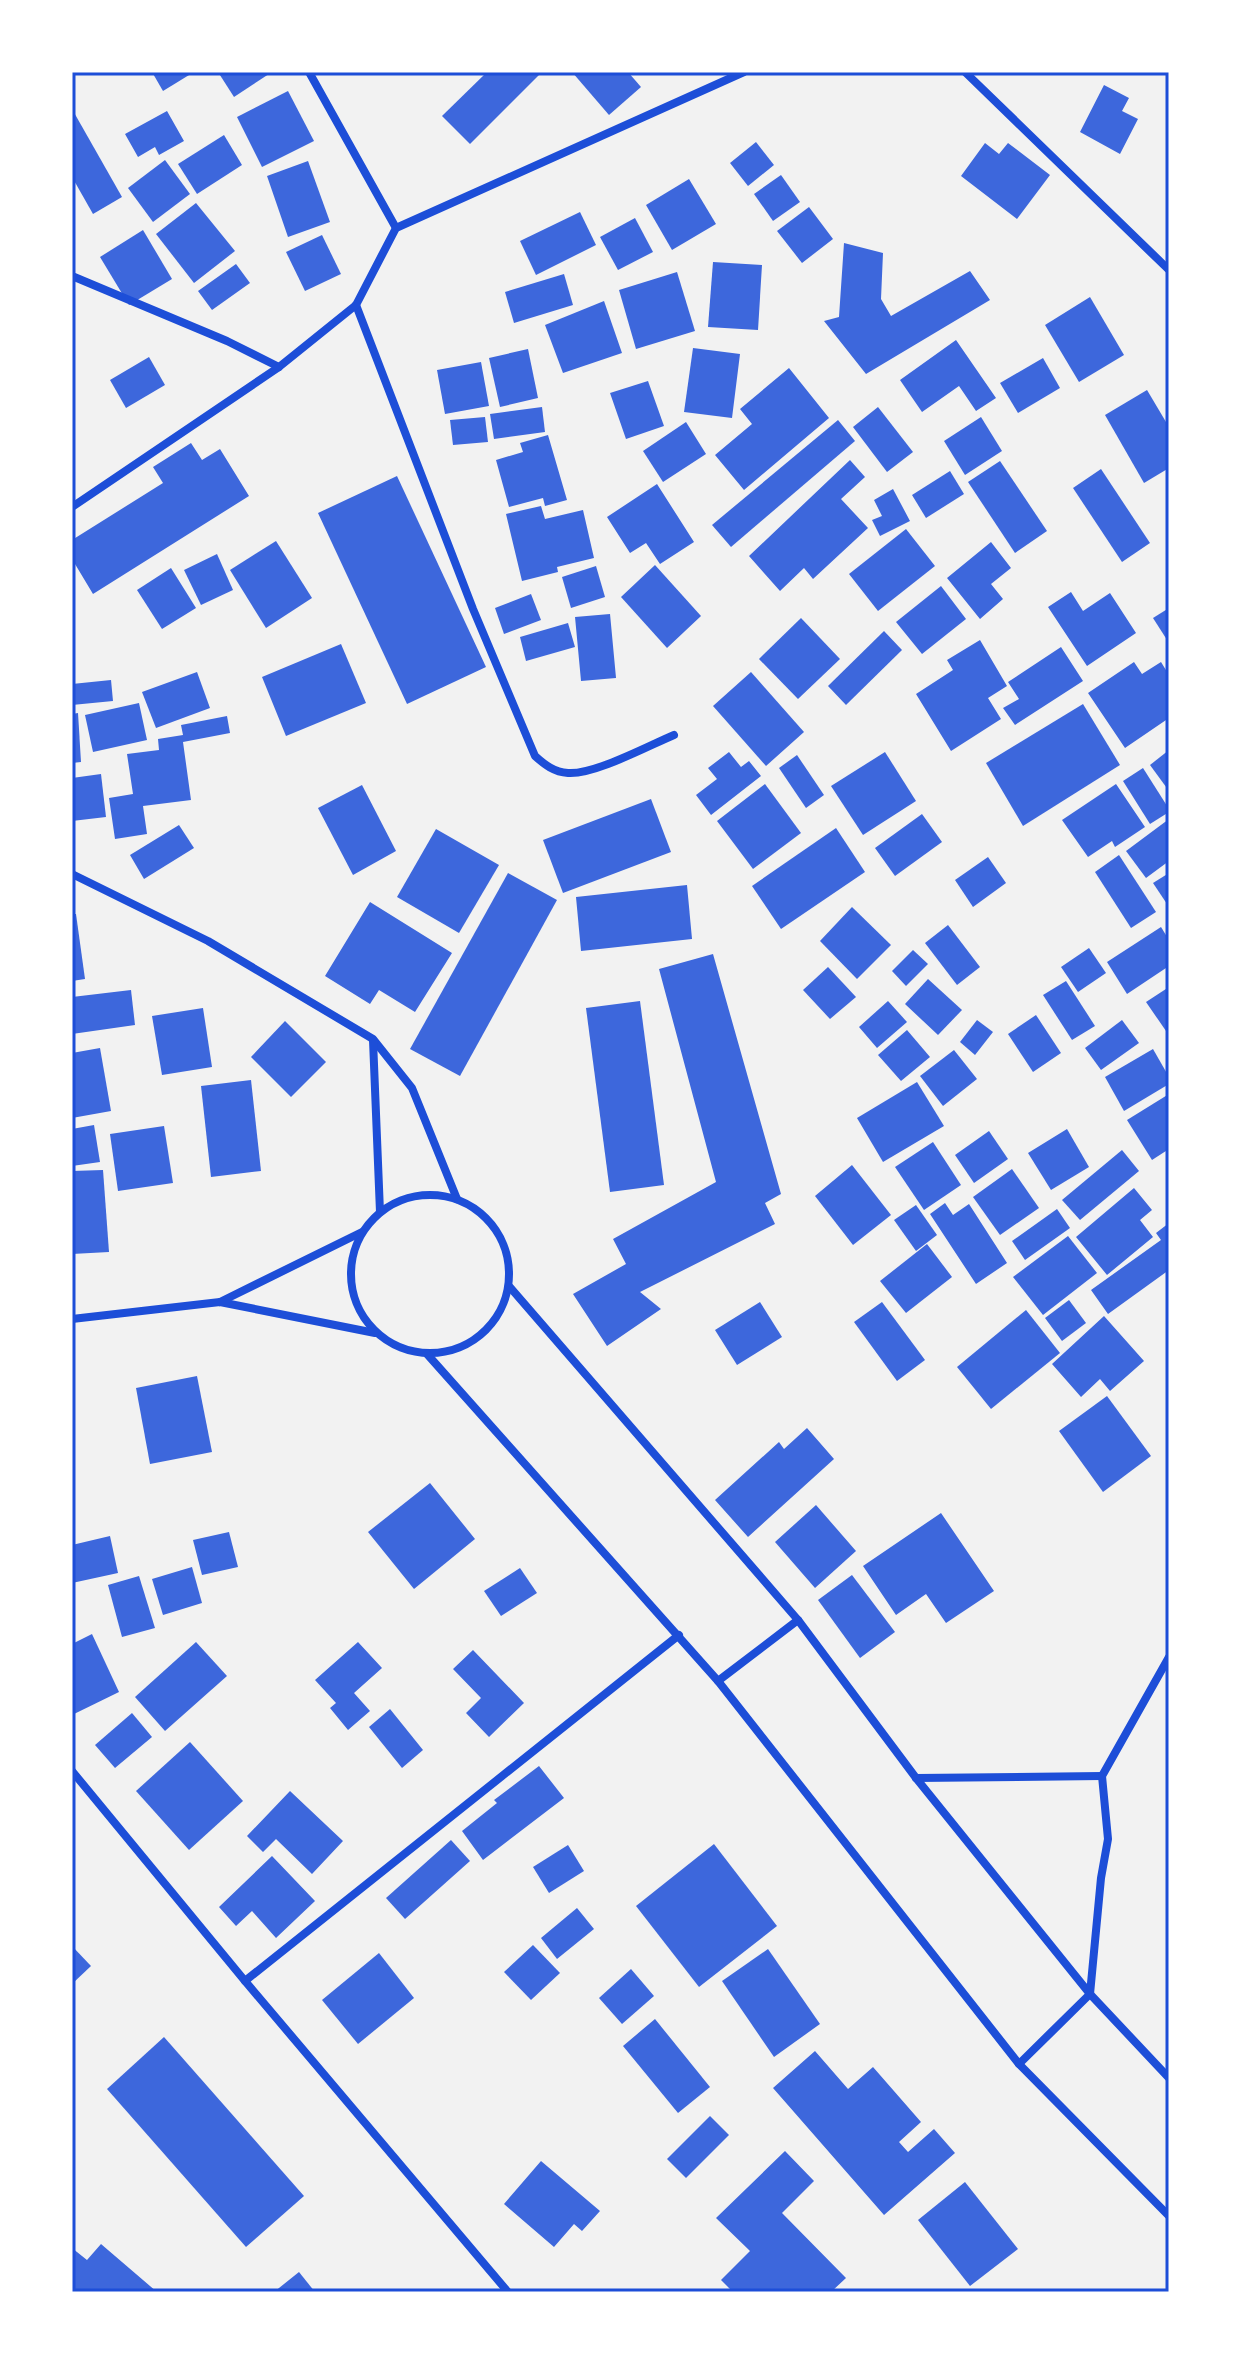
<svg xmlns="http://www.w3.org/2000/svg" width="1241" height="2364" font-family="'Nunito Sans',sans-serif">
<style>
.building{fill:#3d67dc}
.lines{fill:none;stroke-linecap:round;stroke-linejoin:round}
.minor{stroke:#1d4ed8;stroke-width:8}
.neatline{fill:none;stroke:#1d4ed8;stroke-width:3}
</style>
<rect width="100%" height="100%" fill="#f2f2f2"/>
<!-- building -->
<g class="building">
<polygon points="152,72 194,72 163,91"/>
<polygon points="218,72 272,72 234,97"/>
<polygon points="487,72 542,72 470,144 442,116"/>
<polygon points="572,72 628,72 641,87 609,115"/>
<polygon points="1104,85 1129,98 1122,111 1138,119 1120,154 1080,132"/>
<polygon points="288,91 314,141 262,167 237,117"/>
<polygon points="72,109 122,197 93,214 72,177"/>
<polygon points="167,111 184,141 159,155 155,147 138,157 125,134"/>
<polygon points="224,135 242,165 197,194 178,164"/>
<polygon points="756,142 774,165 748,186 730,163"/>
<polygon points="985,143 999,154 1008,143 1050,175 1017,219 961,176"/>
<polygon points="165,160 190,194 153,222 128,188"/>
<polygon points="308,161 330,222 288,237 267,176"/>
<polygon points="781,175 800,202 773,221 754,194"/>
<polygon points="689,179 716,224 672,250 646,205"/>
<polygon points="196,203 235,251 194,283 156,234"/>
<polygon points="809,207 833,239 802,263 777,231"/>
<polygon points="580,212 596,245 536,275 520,241"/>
<polygon points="635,218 653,252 618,270 600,237"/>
<polygon points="143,230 172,279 129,305 100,257"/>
<polygon points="322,235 341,274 305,291 286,252"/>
<polygon points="844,243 883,253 881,299 891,316 970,271 990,300 866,374 824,321 839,317"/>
<polygon points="713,262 762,265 758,330 708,327"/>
<polygon points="236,264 250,283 212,310 198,291"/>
<polygon points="677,272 695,331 636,349 619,290"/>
<polygon points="564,274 573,305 514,323 505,292"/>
<polygon points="1090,297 1124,355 1079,382 1045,325"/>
<polygon points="604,301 622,353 563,373 545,325"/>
<polygon points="956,340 996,398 976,411 959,386 922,412 900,380"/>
<polygon points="693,348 740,354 732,418 684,412"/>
<polygon points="528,349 538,398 500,407 489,358"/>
<polygon points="149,357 165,385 126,408 110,380"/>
<polygon points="1043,358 1060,388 1018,413 1000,383"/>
<polygon points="481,362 489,406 445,414 437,370"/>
<polygon points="789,368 829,418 744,490 715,455 752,424 740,409"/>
<polygon points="648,381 664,426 626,439 610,393"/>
<polygon points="1147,390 1169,427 1169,468 1144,483 1105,415"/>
<polygon points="542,407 545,432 494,439 490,414"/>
<polygon points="878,407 913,452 887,472 853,427"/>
<polygon points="485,417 488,442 453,445 450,420"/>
<polygon points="981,417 1002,451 965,475 944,441"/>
<polygon points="838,420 855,441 731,547 712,525"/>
<polygon points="686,422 706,454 663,482 643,451"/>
<polygon points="548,435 567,500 545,506 543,498 509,507 496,460 523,452 520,443"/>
<polygon points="191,443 202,460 220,449 249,496 93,594 72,559 72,540 163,483 153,467"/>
<polygon points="850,460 865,477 841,499 868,528 813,579 804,568 780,591 749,556"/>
<polygon points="1000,461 1047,531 1015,553 968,482"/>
<polygon points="1101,469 1150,543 1122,562 1073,488"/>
<polygon points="950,471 964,494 926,518 912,495"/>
<polygon points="397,476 486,667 407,704 318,513"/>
<polygon points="657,484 694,542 660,564 646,543 630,553 607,517"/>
<polygon points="893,489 910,521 880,536 872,520 882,516 874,500"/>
<polygon points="541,506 545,519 583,510 594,558 557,567 558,572 522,581 506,514"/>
<polygon points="906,529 935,566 878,611 849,574"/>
<polygon points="276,541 312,598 266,628 230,570"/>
<polygon points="991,542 1011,568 991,584 1003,599 980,619 947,578"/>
<polygon points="217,554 233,590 201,605 184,570"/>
<polygon points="655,565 701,616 667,648 621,597"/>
<polygon points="596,566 605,597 571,608 562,577"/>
<polygon points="171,568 196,608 162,629 137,590"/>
<polygon points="941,586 966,619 922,654 896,622"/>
<polygon points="1071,592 1083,611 1110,593 1136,633 1087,666 1048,607"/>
<polygon points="531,594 541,620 504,634 495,608"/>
<polygon points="1169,608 1169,643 1153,618"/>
<polygon points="610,614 616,678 581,681 575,617"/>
<polygon points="801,618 840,659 798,699 759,659"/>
<polygon points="568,623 575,647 526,661 520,637"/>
<polygon points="884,631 902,650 846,705 828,686"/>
<polygon points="980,640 1007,686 988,698 1001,719 951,751 916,694 953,670 947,660"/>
<polygon points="341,644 366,703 286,736 262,677"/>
<polygon points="1061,647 1083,681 1015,725 1003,708 1019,699 1008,682"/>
<polygon points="1134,662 1142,674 1161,662 1169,675 1169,718 1125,748 1088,693"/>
<polygon points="197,672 210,708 156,728 142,692"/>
<polygon points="751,672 804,732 766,766 713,706"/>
<polygon points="111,680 113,701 72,705 72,684"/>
<polygon points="139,703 147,740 93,752 85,715"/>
<polygon points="1083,704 1120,765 1023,826 986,763"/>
<polygon points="78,713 81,762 72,763 72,714"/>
<polygon points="227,716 230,733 183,742 191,800 143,806 147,834 115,839 109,798 133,794 127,754 159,750 158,739 183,735 181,725"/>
<polygon points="1169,750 1169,791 1150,765"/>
<polygon points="729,752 741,767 749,761 761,776 711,815 696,795 717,779 708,768"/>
<polygon points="885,752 916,801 863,835 831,786"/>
<polygon points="797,755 824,795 806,808 779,768"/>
<polygon points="1143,768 1169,809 1169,812 1150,824 1123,781"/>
<polygon points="101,774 106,817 72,821 72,778"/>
<polygon points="765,784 801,833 753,869 717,821"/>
<polygon points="1116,784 1145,827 1115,847 1112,841 1088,857 1062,820"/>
<polygon points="362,785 396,851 353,875 318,808"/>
<polygon points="651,799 671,852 563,893 543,840"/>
<polygon points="922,814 942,842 895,876 875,848"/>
<polygon points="1169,819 1169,861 1146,878 1126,851"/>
<polygon points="179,825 194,848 144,879 130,855"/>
<polygon points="836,828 865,872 781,929 752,886"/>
<polygon points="436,829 499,865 459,933 397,897"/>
<polygon points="1119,855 1156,912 1131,928 1095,872"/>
<polygon points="988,857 1006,883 973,907 955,880"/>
<polygon points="508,873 557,900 460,1076 410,1049"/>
<polygon points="1169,873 1169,907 1153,883"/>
<polygon points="687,885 692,939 581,951 576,897"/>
<polygon points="370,902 452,953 415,1012 379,990 370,1004 325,976"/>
<polygon points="852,907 891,945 857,979 820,941"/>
<polygon points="72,914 76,914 85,979 72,981"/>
<polygon points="948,925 980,967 957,985 925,943"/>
<polygon points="1161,927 1169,940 1169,966 1127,994 1107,962"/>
<polygon points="1089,948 1106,973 1078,992 1061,967"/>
<polygon points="913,950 928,964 906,986 892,971"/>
<polygon points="713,954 781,1194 765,1203 775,1224 640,1292 661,1309 607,1346 573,1294 626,1264 613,1239 716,1182 659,969"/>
<polygon points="828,967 856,997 830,1019 803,990"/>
<polygon points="928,979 962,1010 938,1035 905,1004"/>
<polygon points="1066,981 1095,1026 1072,1040 1043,995"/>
<polygon points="1169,987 1169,1029 1166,1031 1146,1002"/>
<polygon points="131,990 135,1025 72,1034 72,997"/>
<polygon points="640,1001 664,1185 610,1192 586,1008"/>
<polygon points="888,1001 907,1022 877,1048 859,1027"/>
<polygon points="203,1008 212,1067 162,1075 152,1016"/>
<polygon points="1036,1015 1061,1053 1033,1072 1008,1034"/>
<polygon points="977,1020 993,1032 975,1055 960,1042"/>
<polygon points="1122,1020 1139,1043 1101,1070 1085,1048"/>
<polygon points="285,1021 326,1062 291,1097 251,1057"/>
<polygon points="907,1030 930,1057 901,1081 878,1055"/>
<polygon points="100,1048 111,1111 72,1118 72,1053"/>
<polygon points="1153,1049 1169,1077 1169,1084 1124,1111 1105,1077"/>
<polygon points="954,1050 977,1079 943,1106 920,1076"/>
<polygon points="251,1080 261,1171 211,1177 201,1086"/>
<polygon points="917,1082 944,1126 883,1162 857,1118"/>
<polygon points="1169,1094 1169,1149 1152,1160 1127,1120"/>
<polygon points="94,1125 100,1162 72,1166 72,1129"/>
<polygon points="164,1126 173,1183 118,1191 110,1134"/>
<polygon points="1067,1129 1089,1167 1051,1190 1028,1153"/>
<polygon points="989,1131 1008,1159 974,1183 955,1155"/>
<polygon points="933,1142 961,1185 924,1210 895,1167"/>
<polygon points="1122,1150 1139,1171 1080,1220 1062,1200"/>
<polygon points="852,1165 891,1215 853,1245 815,1196"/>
<polygon points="1012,1169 1039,1208 1000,1235 973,1197"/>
<polygon points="103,1170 109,1252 72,1254 72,1171"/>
<polygon points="1134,1188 1152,1210 1140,1220 1153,1237 1107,1275 1076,1237"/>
<polygon points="945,1203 953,1215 969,1204 1007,1263 976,1284 930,1214"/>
<polygon points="916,1205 937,1235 916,1251 894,1220"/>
<polygon points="1057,1209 1070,1228 1025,1260 1012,1241"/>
<polygon points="1169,1223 1169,1270 1108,1314 1091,1290 1161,1240 1156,1233"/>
<polygon points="1068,1236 1097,1273 1043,1315 1013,1277"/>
<polygon points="927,1244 952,1277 906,1313 880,1281"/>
<polygon points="1069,1300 1086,1323 1062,1341 1045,1318"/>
<polygon points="760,1302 782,1337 737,1365 715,1330"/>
<polygon points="882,1302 925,1360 897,1381 854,1322"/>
<polygon points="1026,1310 1060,1353 991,1409 957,1367"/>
<polygon points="1104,1316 1144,1361 1110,1391 1100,1379 1081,1397 1052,1364"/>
<polygon points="197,1376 212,1452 150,1464 136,1388"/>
<polygon points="1107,1396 1151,1456 1103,1492 1059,1431"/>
<polygon points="807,1428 834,1459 748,1537 715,1500 779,1442 784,1449"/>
<polygon points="430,1483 475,1539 414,1589 368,1532"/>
<polygon points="816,1505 856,1551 815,1588 775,1542"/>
<polygon points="941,1513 994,1591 946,1623 926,1594 896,1615 863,1566"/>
<polygon points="229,1532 238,1567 202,1575 193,1540"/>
<polygon points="110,1536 118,1573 72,1583 72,1545"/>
<polygon points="192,1567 202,1603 163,1615 152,1579"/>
<polygon points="520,1568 537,1593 501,1616 484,1591"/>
<polygon points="852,1575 895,1632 860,1658 818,1600"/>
<polygon points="139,1576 155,1628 122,1637 108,1585"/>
<polygon points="92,1634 119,1692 72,1715 72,1644"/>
<polygon points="196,1642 227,1676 165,1731 135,1697"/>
<polygon points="358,1642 382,1668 354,1693 370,1711 348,1730 330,1708 336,1703 315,1680"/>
<polygon points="473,1650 524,1703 489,1737 466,1713 481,1698 453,1669"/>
<polygon points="390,1709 423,1750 402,1768 369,1727"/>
<polygon points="132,1713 152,1737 115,1768 95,1745"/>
<polygon points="190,1742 243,1801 189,1850 136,1791"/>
<polygon points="539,1766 564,1798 483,1860 462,1831 497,1803 494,1800"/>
<polygon points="290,1791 343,1841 312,1874 276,1839 263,1852 247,1836"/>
<polygon points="451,1840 470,1861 405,1919 386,1898"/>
<polygon points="714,1844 777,1926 699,1987 636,1906"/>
<polygon points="568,1845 584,1871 549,1893 533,1867"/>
<polygon points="272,1856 315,1901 276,1938 252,1911 236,1926 219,1907"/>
<polygon points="577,1908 594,1929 557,1959 541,1938"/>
<polygon points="533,1945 560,1973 531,2000 504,1972"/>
<polygon points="72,1946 91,1966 72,1984"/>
<polygon points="768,1949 820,2024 774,2057 722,1981"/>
<polygon points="379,1953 414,1998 358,2044 322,2000"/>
<polygon points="631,1969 654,1996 622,2024 599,1998"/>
<polygon points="655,2019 710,2087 678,2113 623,2046"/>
<polygon points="164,2037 304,2196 246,2247 107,2089"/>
<polygon points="815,2051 848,2089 873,2067 921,2122 899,2142 908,2152 934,2129 955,2153 884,2215 773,2088"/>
<polygon points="710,2116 729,2135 686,2178 667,2159"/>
<polygon points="785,2151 814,2181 782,2213 846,2278 831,2292 733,2292 721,2280 750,2251 716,2218"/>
<polygon points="541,2161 600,2211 582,2231 574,2224 554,2247 504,2204"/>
<polygon points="965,2182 1018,2249 970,2286 918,2220"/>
<polygon points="101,2244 157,2292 72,2292 72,2248 87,2260"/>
<polygon points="299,2272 315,2292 274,2292"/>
</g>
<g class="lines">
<!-- minor -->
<g class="minor">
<polyline points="309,72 396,228"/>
<polyline points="965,72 1169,270"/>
<polyline points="72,276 227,341 279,367"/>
<path d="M356,305L473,609L535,756C545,765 554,772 568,773C594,775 648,746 674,735"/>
<polyline points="72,507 279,367 356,305 396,228 744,72"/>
<polyline points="72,874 208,941 373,1039 412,1088 457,1199"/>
<polyline points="373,1040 380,1212"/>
<circle cx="430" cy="1274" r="79"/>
<polyline points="509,1286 798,1620 916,1778 1090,1994 1169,2078"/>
<polyline points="220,1302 362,1232"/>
<polyline points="72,1319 220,1302 375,1333"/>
<polyline points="427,1354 718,1681 1019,2064 1169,2216"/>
<polyline points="718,1681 798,1620"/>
<polyline points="72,1771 245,1981 508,2292"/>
<polyline points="916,1778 1102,1776"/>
<polyline points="245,1981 679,1635"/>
<polyline points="1019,2064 1090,1994 1101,1878 1108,1839 1102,1776 1169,1657"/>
</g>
</g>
<!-- border -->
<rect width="1241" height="2364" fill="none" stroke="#ffffff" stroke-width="148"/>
<rect x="74" y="74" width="1093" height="2216" class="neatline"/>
</svg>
